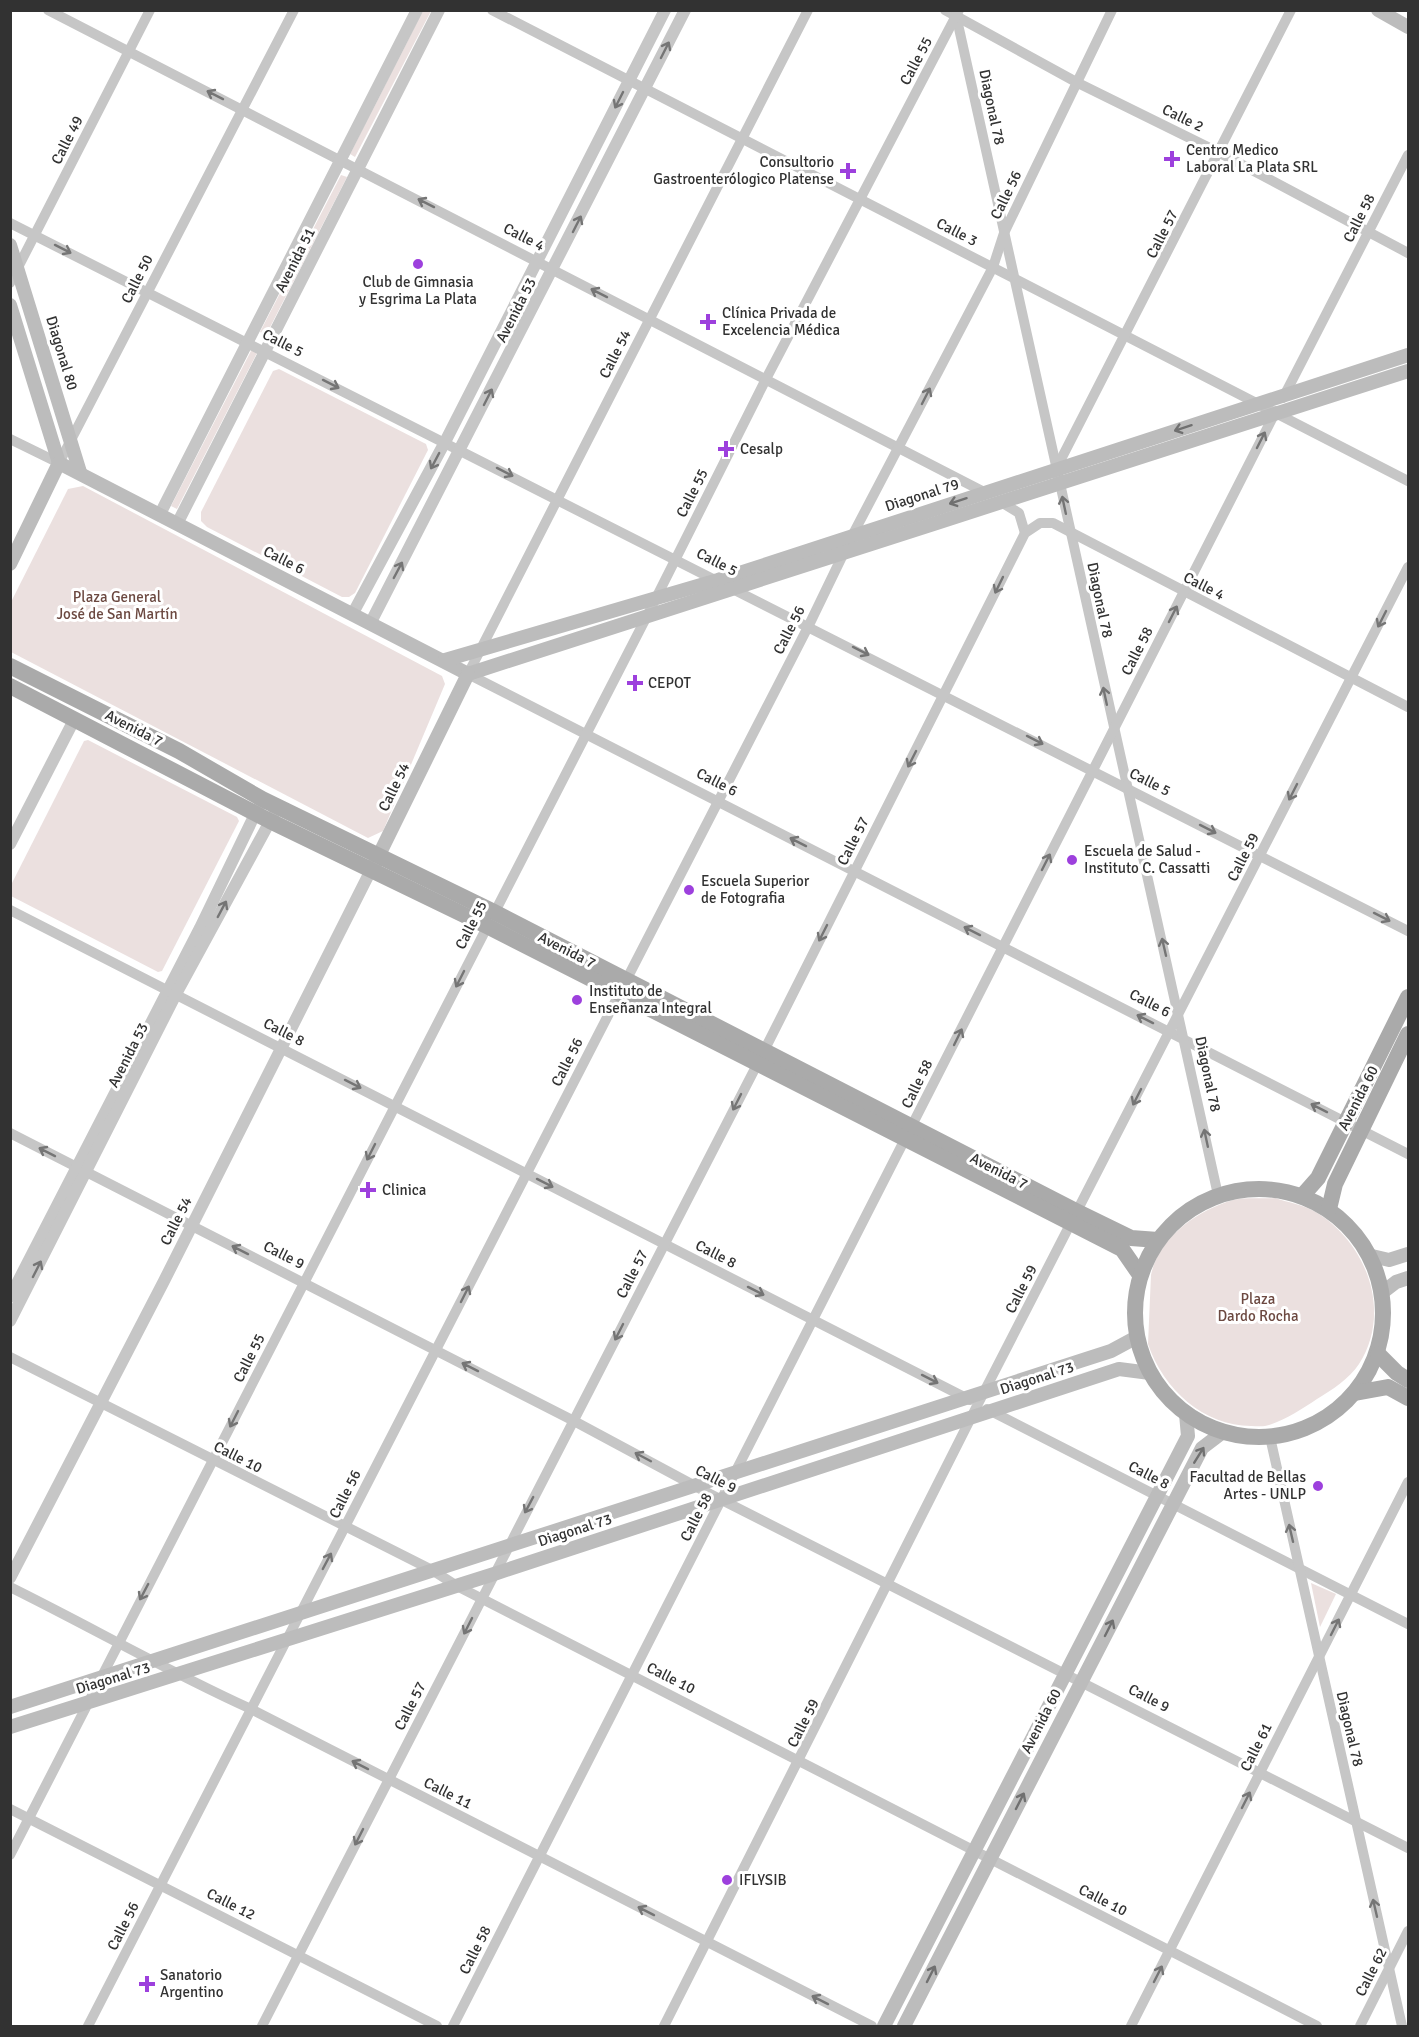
<svg xmlns="http://www.w3.org/2000/svg" width="1419" height="2037" font-family="Signika,sans-serif">
<style>
.green{fill:#ebe0df}
.lines{fill:none;stroke-linecap:round;stroke-linejoin:round}
.minor{stroke:#c6c6c6;stroke-width:10}
.tertiary{stroke:#c6c6c6;stroke-width:12}
.secondary{stroke:#bcbcbc;stroke-width:14}
.primary{stroke:#aaa;stroke-width:16}
.oneway{stroke:#757575}
.oneway2{stroke:#707070}
.poi-dot{fill:#9d40dd;stroke:#fff;stroke-width:2}
.labels{text-anchor:middle;dominant-baseline:central;stroke-width:6;stroke-linejoin:round;paint-order:stroke}
.street-label{font-size:15px;fill:#323232;stroke:#fff}
.poi-label{font-size:15px;fill:#323232;stroke:#fff;text-anchor:start}
.park-label{font-size:15px;fill:#6c4941;stroke:#fff}
</style>
<rect width="100%" height="100%" fill="#fff"/>
<!-- green -->
<g class="green">
<polygon points="423,11 431,11 355,157 350,154"/>
<polygon points="341,175 347,177 266,335 260,332"/>
<polygon points="252,349 258,351 177,509 171,506"/>
<polygon points="279,369 426,444 428,450 355,593 349,597 342,597 207,527 201,521 201,512 273,371"/>
<polygon points="83,486 442,676 445,684 383,831 368,838 11,652 10,604 68,489"/>
<polygon points="88,740 237,817 239,821 162,971 158,972 11,896 11,885 84,741"/>
<path d="M1275,1198C1287,1202 1303,1205 1314,1211C1366,1241 1393,1311 1359,1364C1349,1379 1332,1390 1317,1399C1302,1409 1287,1419 1269,1425C1264,1427 1257,1426 1251,1426C1204,1426 1163,1389 1148,1344L1151,1275C1159,1237 1198,1210 1233,1200C1246,1197 1262,1199 1275,1198Z"/>
<polygon points="1311,1583 1336,1594 1320,1627"/>
</g>
<g class="lines">
<!-- minor -->
<g class="minor">
<polyline points="48,10 984,492"/>
<polyline points="492,10 1408,481"/>
<polyline points="808,10 468,674 1408,1154"/>
<polyline points="945,10 1078,83 1220,153 1408,253"/>
<polyline points="956,15 1218,1195"/>
<polyline points="10,223 1408,931"/>
<polyline points="10,283 150,10"/>
<polyline points="1283,398 1408,155"/>
<polyline points="10,439 59,463 294,10"/>
<polyline points="1056,469 1291,10"/>
<polyline points="1001,502 1019,513 1025,533"/>
<polyline points="10,910 970,1400"/>
<polyline points="10,1133 574,1421 710,1494 1408,1848"/>
<polyline points="10,1357 432,1570 457,1586 1317,2026"/>
<polyline points="987,1409 1408,1624"/>
<polyline points="1270,1437 1402,2026"/>
<path d="M10,1587C91,1627 169,1672 251,1709L872,2026"/>
<polyline points="10,1809 437,2026"/>
<polyline points="10,1855 646,618 766,379 959,10"/>
<polyline points="88,2026 809,625 852,536 993,267 1004,233 1112,10"/>
<polyline points="262,2026 764,1051 1025,533 1040,523 1053,523 1408,707"/>
<polyline points="453,2026 1276,411"/>
<polyline points="664,2026 985,1390 1408,567"/>
<polyline points="1131,2026 1408,1482"/>
<polyline points="1360,2026 1408,1931"/>
</g>
<!-- tertiary -->
<g class="tertiary">
<polyline points="160,514 417,10"/>
<polyline points="177,524 439,10"/>
<polyline points="353,613 445,442 665,10"/>
<polyline points="371,622 685,10"/>
<polyline points="10,844 74,720"/>
<polyline points="10,1297 200,928 258,808"/>
<polyline points="10,1321 176,994 274,814"/>
<polyline points="10,1578 164,1281 371,870"/>
</g>
<!-- secondary -->
<g class="secondary">
<polyline points="1378,10 1408,27"/>
<polyline points="10,245 80,472"/>
<polyline points="10,305 59,463"/>
<polyline points="59,463 468,674"/>
<polyline points="10,564 59,463"/>
<polyline points="445,660 718,580 1408,355"/>
<path d="M468,674C782,575 1094,470 1408,371"/>
<polyline points="375,863 468,674"/>
<polyline points="1372,1256 1389,1260 1408,1254"/>
<polyline points="1383,1292 1396,1282 1408,1278"/>
<polyline points="10,1707 1111,1351 1137,1337"/>
<polyline points="10,1727 494,1574 1119,1369 1150,1373"/>
<polyline points="884,2026 1188,1436 1186,1414"/>
<polyline points="904,2026 1202,1448 1223,1432"/>
</g>
<!-- primary -->
<g class="primary">
<polyline points="10,666 179,751 262,799 494,912 1078,1212 1131,1238 1158,1240"/>
<polyline points="10,686 270,821 487,926 1122,1249 1140,1275"/>
<circle cx="1259" cy="1313" r="124"/>
<polyline points="1303,1195 1318,1178 1408,997"/>
<polyline points="1329,1209 1335,1184 1408,1034"/>
<polyline points="1378,1354 1397,1373 1408,1380"/>
<polyline points="1355,1393 1388,1387 1408,1398"/>
</g>
</g>
<!-- one-way arrows -->
<defs><path id="oneway-shaft" d="M-6 0H5M1.5-3L5.5 0L1.5 3" fill="none" stroke-width="1.6" stroke-linecap="round" stroke-linejoin="round" transform="scale(1.5)"/></defs>
<g class="oneway">
<use href="#oneway-shaft" transform="translate(665 50) rotate(-63)"/>
<use href="#oneway-shaft" transform="translate(215 95) rotate(-153)"/>
<use href="#oneway-shaft" transform="translate(619 100) rotate(117)"/>
<use href="#oneway-shaft" transform="translate(426 203) rotate(-153)"/>
<use href="#oneway-shaft" transform="translate(577 224) rotate(-63)"/>
<use href="#oneway-shaft" transform="translate(63 249) rotate(27)"/>
<use href="#oneway-shaft" transform="translate(599 293) rotate(-153)"/>
<use href="#oneway-shaft" transform="translate(331 384) rotate(27)"/>
<use href="#oneway-shaft" transform="translate(926 396) rotate(-63)"/>
<use href="#oneway-shaft" transform="translate(488 397) rotate(-63)"/>
<use href="#oneway-shaft" transform="translate(1261 440) rotate(-63)"/>
<use href="#oneway-shaft" transform="translate(435 461) rotate(118)"/>
<use href="#oneway-shaft" transform="translate(505 472) rotate(27)"/>
<use href="#oneway-shaft" transform="translate(1064 505) rotate(-102)"/>
<use href="#oneway-shaft" transform="translate(398 570) rotate(-62)"/>
<use href="#oneway-shaft" transform="translate(999 585) rotate(116)"/>
<use href="#oneway-shaft" transform="translate(1173 614) rotate(-63)"/>
<use href="#oneway-shaft" transform="translate(1382 619) rotate(117)"/>
<use href="#oneway-shaft" transform="translate(861 651) rotate(27)"/>
<use href="#oneway-shaft" transform="translate(1105 696) rotate(-102)"/>
<use href="#oneway-shaft" transform="translate(1035 740) rotate(27)"/>
<use href="#oneway-shaft" transform="translate(912 759) rotate(117)"/>
<use href="#oneway-shaft" transform="translate(1293 792) rotate(117)"/>
<use href="#oneway-shaft" transform="translate(1208 829) rotate(27)"/>
<use href="#oneway-shaft" transform="translate(798 842) rotate(-153)"/>
<use href="#oneway-shaft" transform="translate(1046 862) rotate(-63)"/>
<use href="#oneway-shaft" transform="translate(222 909) rotate(-62)"/>
<use href="#oneway-shaft" transform="translate(1382 917) rotate(27)"/>
<use href="#oneway-shaft" transform="translate(972 931) rotate(-153)"/>
<use href="#oneway-shaft" transform="translate(823 933) rotate(117)"/>
<use href="#oneway-shaft" transform="translate(1164 947) rotate(-103)"/>
<use href="#oneway-shaft" transform="translate(460 979) rotate(117)"/>
<use href="#oneway-shaft" transform="translate(1145 1019) rotate(-153)"/>
<use href="#oneway-shaft" transform="translate(958 1037) rotate(-64)"/>
<use href="#oneway-shaft" transform="translate(353 1084) rotate(27)"/>
<use href="#oneway-shaft" transform="translate(1137 1097) rotate(117)"/>
<use href="#oneway-shaft" transform="translate(737 1102) rotate(117)"/>
<use href="#oneway-shaft" transform="translate(1319 1108) rotate(-153)"/>
<use href="#oneway-shaft" transform="translate(1206 1138) rotate(-102)"/>
<use href="#oneway-shaft" transform="translate(47 1152) rotate(-153)"/>
<use href="#oneway-shaft" transform="translate(371 1152) rotate(117)"/>
<use href="#oneway-shaft" transform="translate(545 1183) rotate(27)"/>
<use href="#oneway-shaft" transform="translate(240 1250) rotate(-153)"/>
<use href="#oneway-shaft" transform="translate(37 1269) rotate(-63)"/>
<use href="#oneway-shaft" transform="translate(756 1291) rotate(27)"/>
<use href="#oneway-shaft" transform="translate(465 1294) rotate(-63)"/>
<use href="#oneway-shaft" transform="translate(619 1332) rotate(117)"/>
<use href="#oneway-shaft" transform="translate(470 1367) rotate(-153)"/>
<use href="#oneway-shaft" transform="translate(930 1379) rotate(27)"/>
<use href="#oneway-shaft" transform="translate(234 1419) rotate(117)"/>
<use href="#oneway-shaft" transform="translate(643 1457) rotate(-152)"/>
<use href="#oneway-shaft" transform="translate(529 1505) rotate(118)"/>
<use href="#oneway-shaft" transform="translate(1291 1533) rotate(-103)"/>
<use href="#oneway-shaft" transform="translate(327 1561) rotate(-62)"/>
<use href="#oneway-shaft" transform="translate(144 1592) rotate(118)"/>
<use href="#oneway-shaft" transform="translate(468 1626) rotate(117)"/>
<use href="#oneway-shaft" transform="translate(1335 1627) rotate(-63)"/>
<use href="#oneway-shaft" transform="translate(360 1765) rotate(-153)"/>
<use href="#oneway-shaft" transform="translate(1246 1800) rotate(-63)"/>
<use href="#oneway-shaft" transform="translate(359 1837) rotate(117)"/>
<use href="#oneway-shaft" transform="translate(1375 1908) rotate(-103)"/>
<use href="#oneway-shaft" transform="translate(646 1911) rotate(-153)"/>
<use href="#oneway-shaft" transform="translate(1158 1974) rotate(-63)"/>
<use href="#oneway-shaft" transform="translate(820 2000) rotate(-153)"/>
</g>
<g class="oneway2">
<use href="#oneway-shaft" transform="translate(1183 428) rotate(162)"/>
<use href="#oneway-shaft" transform="translate(958 501) rotate(162)"/>
<use href="#oneway-shaft" transform="translate(1199 1455) rotate(-58)"/>
<use href="#oneway-shaft" transform="translate(1109 1628) rotate(-63)"/>
<use href="#oneway-shaft" transform="translate(1020 1801) rotate(-63)"/>
<use href="#oneway-shaft" transform="translate(931 1974) rotate(-63)"/>
</g>
<!-- markers -->
<g class="poi-dot">
<path d="M1169 150h6v6h6v6h-6v6h-6v-6h-6v-6h6z"/>
<path d="M845 162h6v6h6v6h-6v6h-6v-6h-6v-6h6z"/>
<circle cx="418" cy="264" r="6"/>
<path d="M705 313h6v6h6v6h-6v6h-6v-6h-6v-6h6z"/>
<path d="M723 440h6v6h6v6h-6v6h-6v-6h-6v-6h6z"/>
<path d="M632 674h6v6h6v6h-6v6h-6v-6h-6v-6h6z"/>
<circle cx="1072" cy="860" r="6"/>
<circle cx="689" cy="890" r="6"/>
<circle cx="577" cy="1000" r="6"/>
<path d="M365 1181h6v6h6v6h-6v6h-6v-6h-6v-6h6z"/>
<circle cx="1318" cy="1486" r="6"/>
<circle cx="727" cy="1880" r="6"/>
<path d="M144 1975h6v6h6v6h-6v6h-6v-6h-6v-6h6z"/>
</g>
<g class="labels">
<!-- street labels -->
<g class="street-label">
<text transform="translate(916 61) rotate(-62)">Calle 55</text>
<text transform="translate(992 107) rotate(78)">Diagonal 78</text>
<text transform="translate(1183 118) rotate(26)">Calle 2</text>
<text transform="translate(67 140) rotate(-63)">Calle 49</text>
<text transform="translate(1006 195) rotate(-64)">Calle 56</text>
<text transform="translate(1359 218) rotate(-63)">Calle 58</text>
<text transform="translate(957 232) rotate(27)">Calle 3</text>
<text transform="translate(1162 234) rotate(-63)">Calle 57</text>
<text transform="translate(524 237) rotate(27)">Calle 4</text>
<text transform="translate(295 260) rotate(-63)">Avenida 51</text>
<text transform="translate(137 279) rotate(-63)">Calle 50</text>
<text transform="translate(516 310) rotate(-63)">Avenida 53</text>
<text transform="translate(283 343) rotate(27)">Calle 5</text>
<text transform="translate(62 353) rotate(73)">Diagonal 80</text>
<text transform="translate(615 354) rotate(-63)">Calle 54</text>
<text transform="translate(692 493) rotate(-63)">Calle 55</text>
<text transform="translate(922 495) rotate(-18)">Diagonal 79</text>
<text transform="translate(284 560) rotate(27)">Calle 6</text>
<text transform="translate(717 562) rotate(27)">Calle 5</text>
<text transform="translate(1204 586) rotate(27)">Calle 4</text>
<text transform="translate(1100 600) rotate(78)">Diagonal 78</text>
<text transform="translate(789 630) rotate(-63)">Calle 56</text>
<text transform="translate(1137 651) rotate(-63)">Calle 58</text>
<text transform="translate(134 728) rotate(27)">Avenida 7</text>
<text transform="translate(717 782) rotate(27)">Calle 6</text>
<text transform="translate(1150 782) rotate(27)">Calle 5</text>
<text transform="translate(394 787) rotate(-64)">Calle 54</text>
<text transform="translate(853 841) rotate(-63)">Calle 57</text>
<text transform="translate(1243 857) rotate(-63)">Calle 59</text>
<text transform="translate(471 925) rotate(-63)">Calle 55</text>
<text transform="translate(567 950) rotate(27)">Avenida 7</text>
<text transform="translate(1150 1003) rotate(27)">Calle 6</text>
<text transform="translate(284 1032) rotate(27)">Calle 8</text>
<text transform="translate(128 1055) rotate(-63)">Avenida 53</text>
<text transform="translate(567 1062) rotate(-63)">Calle 56</text>
<text transform="translate(1208 1074) rotate(78)">Diagonal 78</text>
<text transform="translate(917 1084) rotate(-64)">Calle 58</text>
<text transform="translate(1358 1098) rotate(-63)">Avenida 60</text>
<text transform="translate(999 1171) rotate(27)">Avenida 7</text>
<text transform="translate(176 1221) rotate(-63)">Calle 54</text>
<text transform="translate(716 1254) rotate(27)">Calle 8</text>
<text transform="translate(284 1255) rotate(27)">Calle 9</text>
<text transform="translate(632 1274) rotate(-63)">Calle 57</text>
<text transform="translate(1021 1289) rotate(-63)">Calle 59</text>
<text transform="translate(249 1358) rotate(-63)">Calle 55</text>
<text transform="translate(1037 1378) rotate(-18)">Diagonal 73</text>
<text transform="translate(238 1457) rotate(27)">Calle 10</text>
<text transform="translate(1149 1475) rotate(27)">Calle 8</text>
<text transform="translate(716 1479) rotate(27)">Calle 9</text>
<text transform="translate(345 1494) rotate(-63)">Calle 56</text>
<text transform="translate(696 1517) rotate(-63)">Calle 58</text>
<text transform="translate(575 1530) rotate(-18)">Diagonal 73</text>
<text transform="translate(113 1678) rotate(-17)">Diagonal 73</text>
<text transform="translate(671 1678) rotate(27)">Calle 10</text>
<text transform="translate(1149 1698) rotate(27)">Calle 9</text>
<text transform="translate(410 1706) rotate(-63)">Calle 57</text>
<text transform="translate(1041 1721) rotate(-63)">Avenida 60</text>
<text transform="translate(803 1723) rotate(-63)">Calle 59</text>
<text transform="translate(1350 1729) rotate(77)">Diagonal 78</text>
<text transform="translate(1256 1747) rotate(-63)">Calle 61</text>
<text transform="translate(448 1793) rotate(27)">Calle 11</text>
<text transform="translate(1103 1900) rotate(27)">Calle 10</text>
<text transform="translate(231 1904) rotate(27)">Calle 12</text>
<text transform="translate(123 1926) rotate(-63)">Calle 56</text>
<text transform="translate(475 1950) rotate(-63)">Calle 58</text>
<text transform="translate(1371 1972) rotate(-63)">Calle 62</text>
</g>
<!-- poi labels -->
<g class="poi-label">
<text x="1186" y="150">Centro Medico<tspan x="1186" dy="17">Laboral La Plata SRL</tspan></text>
<text x="834" y="162" text-anchor="end">Consultorio<tspan x="834" dy="17">Gastroenterólogico Platense</tspan></text>
<text x="418" y="282" text-anchor="middle">Club de Gimnasia<tspan x="418" dy="17">y Esgrima La Plata</tspan></text>
<text x="722" y="313">Clínica Privada de<tspan x="722" dy="17">Excelencia Médica</tspan></text>
<text x="740" y="449">Cesalp</text>
<text x="648" y="683">CEPOT</text>
<text x="1084" y="851">Escuela de Salud -<tspan x="1084" dy="17">Instituto C. Cassatti</tspan></text>
<text x="701" y="881">Escuela Superior<tspan x="701" dy="17">de Fotografia</tspan></text>
<text x="589" y="991">Instituto de<tspan x="589" dy="17">Enseñanza Integral</tspan></text>
<text x="382" y="1190">Clinica</text>
<text x="1306" y="1477" text-anchor="end">Facultad de Bellas<tspan x="1306" dy="17">Artes - UNLP</tspan></text>
<text x="739" y="1880">IFLYSIB</text>
<text x="160" y="1975">Sanatorio<tspan x="160" dy="17">Argentino</tspan></text>
</g>
<!-- park labels -->
<g class="park-label">
<text x="117" y="597">Plaza General<tspan x="117" dy="17">José de San Martín</tspan></text>
<text x="1258" y="1299">Plaza<tspan x="1258" dy="17">Dardo Rocha</tspan></text>
</g>
</g>
<!-- border -->
<rect width="1419" height="2037" fill="none" stroke="#323232" stroke-width="24"/>
</svg>
